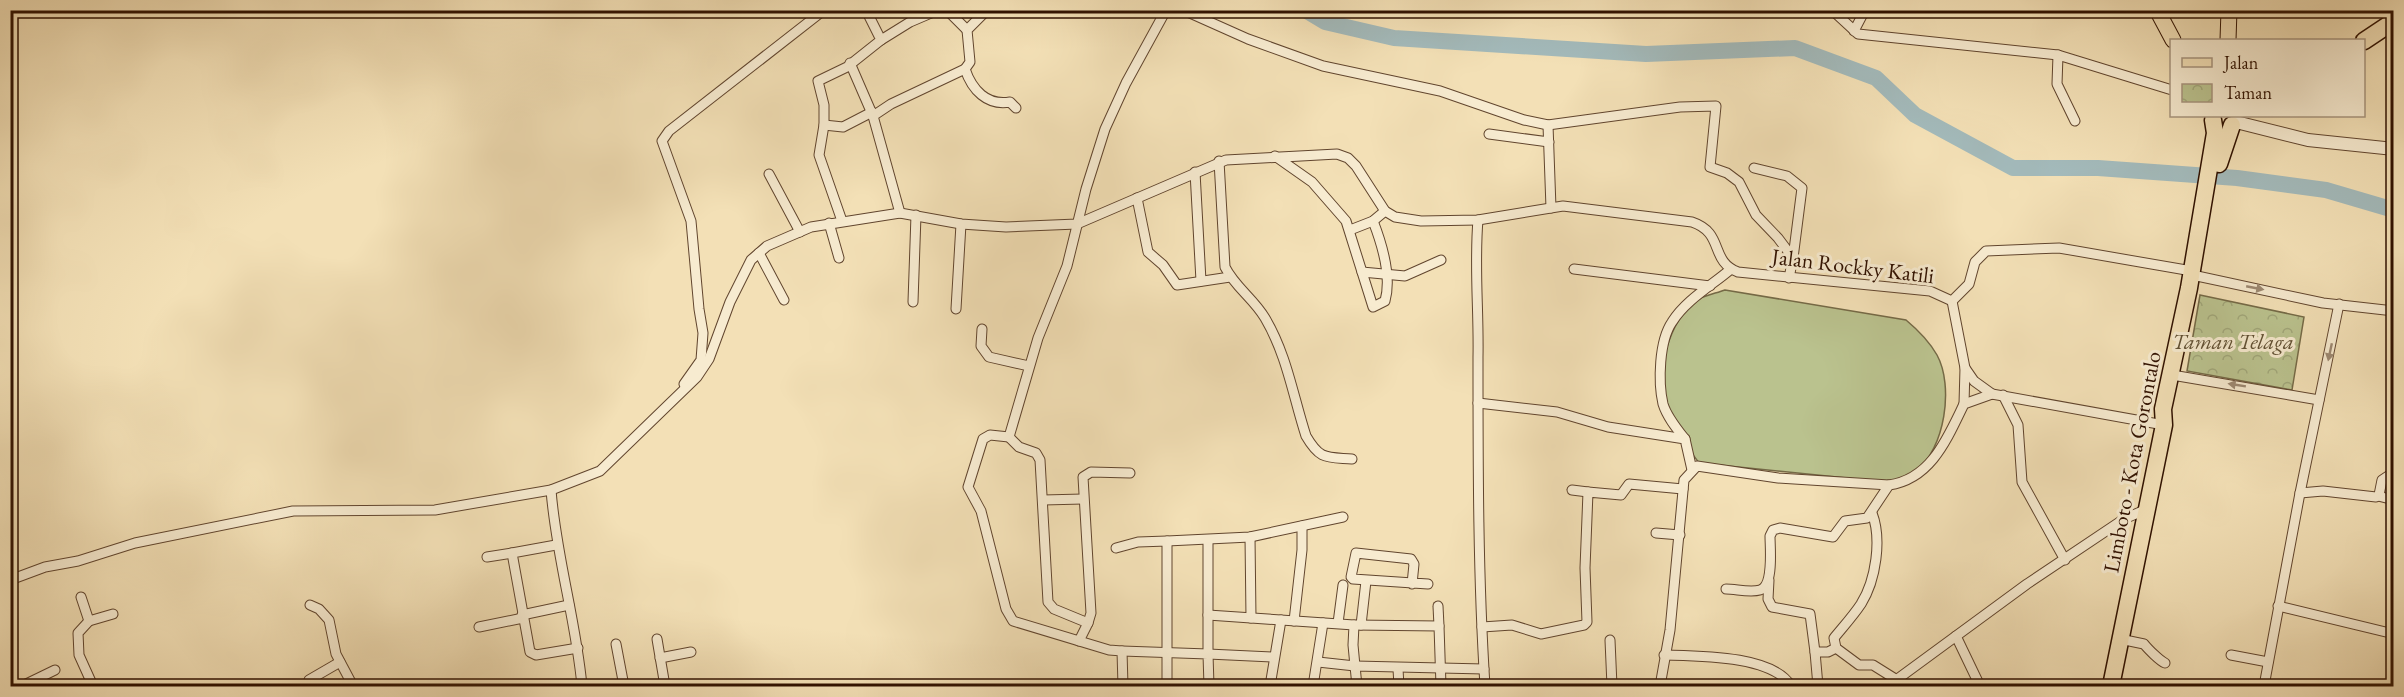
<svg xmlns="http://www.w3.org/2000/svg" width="2404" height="697" font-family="'EB Garamond',serif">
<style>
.park{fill:url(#park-crowns);stroke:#756a47;stroke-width:1.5}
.garden{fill:#bac28e;stroke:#756a47;stroke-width:1.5}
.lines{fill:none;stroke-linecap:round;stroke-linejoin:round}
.river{stroke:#a3babb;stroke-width:16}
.minor-casing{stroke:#61452e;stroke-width:11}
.tertiary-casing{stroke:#61452e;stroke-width:14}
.primary-casing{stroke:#301100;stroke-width:17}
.trunk-casing{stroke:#301100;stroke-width:19}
.minor{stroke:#f7ebd0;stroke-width:9}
.tertiary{stroke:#f7ebd0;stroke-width:12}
.primary{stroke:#f3e0b6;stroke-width:15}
.trunk{stroke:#f3e0b6;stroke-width:16}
.oneway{fill:#9d8972}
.labels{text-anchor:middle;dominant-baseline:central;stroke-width:6;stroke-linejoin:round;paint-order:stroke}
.street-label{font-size:22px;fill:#301100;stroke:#f7ebd0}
.park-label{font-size:22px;font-style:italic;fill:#604f32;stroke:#f7ebd0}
</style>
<defs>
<pattern id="park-crowns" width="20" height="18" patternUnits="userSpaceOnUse" patternTransform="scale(1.5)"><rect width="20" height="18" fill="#bac28e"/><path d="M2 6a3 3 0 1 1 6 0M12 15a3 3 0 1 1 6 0" fill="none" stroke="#a0a679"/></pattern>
</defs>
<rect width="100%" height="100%" fill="#f3e0b6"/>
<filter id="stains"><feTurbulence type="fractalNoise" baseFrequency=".00333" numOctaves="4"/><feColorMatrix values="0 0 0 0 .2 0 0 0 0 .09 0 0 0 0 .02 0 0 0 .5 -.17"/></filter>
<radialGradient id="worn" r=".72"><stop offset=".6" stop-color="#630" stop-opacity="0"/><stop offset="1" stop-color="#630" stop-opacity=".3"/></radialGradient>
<!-- park -->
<polygon class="park" points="2200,295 2304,317 2292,390 2187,371"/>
<!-- garden -->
<path class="garden" d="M1725,290L1906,320C1918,330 1929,341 1937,355C1954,386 1945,449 1916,471C1910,476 1903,479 1896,483L1699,463C1689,448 1671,430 1665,413C1654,378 1667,320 1699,299C1706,295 1717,293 1725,290Z"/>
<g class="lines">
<!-- river -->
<polyline class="river" points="1305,10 1325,22 1394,38 1646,54 1795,48 1876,78 1915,115 2013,168 2098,168 2237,178 2326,190 2394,210"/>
<defs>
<g id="minor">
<polyline points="947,10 967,30"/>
<polyline points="1183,10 1248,39 1323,66 1440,91 1524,120 1548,125 1680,107 1716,106 1710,167 1727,173 1739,182 1756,215 1778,238 1793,258 1789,278"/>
<polyline points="1832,10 1858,34 2058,55"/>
<polyline points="1854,31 1865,10"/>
<polyline points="881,40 910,22 938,10"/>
<polyline points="850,63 873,116"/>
<path d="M965,69C972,90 987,106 1010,102L1016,108"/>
<polyline points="2075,121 2057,84 2058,55 2172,90"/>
<polyline points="824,125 843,127 872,112"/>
<polyline points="1548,125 1551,208"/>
<polyline points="1489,134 1549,142"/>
<path d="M1275,156L1312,182L1346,221L1373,307L1385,301C1392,276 1382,244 1373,221"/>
<path d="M1219,161L1225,267C1235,287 1253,298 1265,318C1287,355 1293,396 1306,436C1320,460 1326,457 1352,459"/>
<polyline points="1754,168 1787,176 1802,188 1793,258"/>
<polyline points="1195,172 1201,281"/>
<polyline points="769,174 800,232"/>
<polyline points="1137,198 1148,252 1163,265 1177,285 1230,277"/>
<polyline points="900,213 873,116 891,104 965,69 970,62 967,30 987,10"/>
<path d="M1478,220C1474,266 1479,311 1478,357C1478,467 1478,577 1485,686"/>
<polyline points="842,221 819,155 824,125 824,105 818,81 847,67 881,40 866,10"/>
<polyline points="829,223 839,258"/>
<polyline points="1350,230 1373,221 1385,211"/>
<polyline points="759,253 784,300"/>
<polyline points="1574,269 1710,286"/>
<polyline points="1362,272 1405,276 1441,260"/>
<polyline points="2197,276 2323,303 2394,311"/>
<polyline points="1952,301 1965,368 1964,404"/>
<polyline points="913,302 916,215"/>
<polyline points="956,309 961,224"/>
<polyline points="982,329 981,346 989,357 1029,366"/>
<polyline points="1965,368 1974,381 1992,394"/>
<polyline points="2178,376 2319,400"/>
<polyline points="684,384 701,360 703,333 699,309 691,221 662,141 669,131 824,10"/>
<polyline points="2003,395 2018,425 2022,482 2065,560"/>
<polyline points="1478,403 1557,412 1608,427 1685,439 1692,470"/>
<polyline points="1009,437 990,435 983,439 968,487 981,511 1006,609 1013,621 1109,650 1122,651 1123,686"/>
<path d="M1685,439C1677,429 1667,417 1663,404C1658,382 1659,341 1672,322C1686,300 1711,286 1731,269"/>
<path d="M551,490C556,556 576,620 582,686"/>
<polyline points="1572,490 1588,492"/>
<polyline points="2300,493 2323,491 2376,497 2379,495 2382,480 2394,472"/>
<polyline points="2378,496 2394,500"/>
<polyline points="1043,500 1083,499"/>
<path d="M1872,513C1882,539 1876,580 1861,604C1853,616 1843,627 1834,638L1836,648L1859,665H1873L1897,680"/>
<polyline points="1656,533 1680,535"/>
<polyline points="1250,537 1251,618"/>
<polyline points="1167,541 1250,537 1343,517"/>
<polyline points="1208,541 1208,654 1273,657"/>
<polyline points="556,545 512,553 530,652 536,655 578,648"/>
<polyline points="1116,548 1138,542 1167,541 1167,686"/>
<polyline points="487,557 512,553"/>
<path d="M10,580L45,567L78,561L135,543L293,511L435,510L551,490L600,471L697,377L709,359L730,302L751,260L767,246L811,227L900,213L961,224L1006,227L1077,224L1226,160L1337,154L1348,158L1356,166L1385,211L1395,217L1421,221L1478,220L1563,206L1692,222C1725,233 1709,261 1738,272L1930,291L1952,301L1969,284L1975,262L1986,251L2059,248L2192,271"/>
<polyline points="1769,580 1768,599 1772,607 1810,614 1815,652"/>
<polyline points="1412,584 1414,564 1411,559 1356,553 1351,577 1353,579 1428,584"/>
<path d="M1726,589C1736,589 1750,593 1760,590C1774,586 1770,548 1770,536L1773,530L1780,528L1833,537L1845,521L1867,518L1889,485"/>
<polyline points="81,597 89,621"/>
<polyline points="310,605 319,609 329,620 336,654 353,686"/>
<polyline points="1438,606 1439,626"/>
<polyline points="2278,606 2394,634"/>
<polyline points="522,615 569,605"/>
<polyline points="1208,615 1354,625 1353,645 1355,666 1318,662"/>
<polyline points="1294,621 1302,550 1302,526"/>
<polyline points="1088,623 1091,613 1083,477 1091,472 1130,473"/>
<polyline points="1338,623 1343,585"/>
<polyline points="1354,625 1439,626 1441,686"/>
<polyline points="1361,625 1366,581"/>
<polyline points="479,627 523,618"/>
<polyline points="1482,627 1512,625 1541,634 1584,625 1587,622 1585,568 1588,492 1621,495 1629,484 1683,489"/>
<polyline points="1956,636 1980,686"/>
<polyline points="657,639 665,686"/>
<path d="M2120,639L2144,644C2148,649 2160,661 2165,663"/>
<polyline points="1610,640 1612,686"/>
<polyline points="1079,641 1088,623 1054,609 1048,602 1040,460 1036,453 1019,447 1009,437 1038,338 1067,266 1086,189 1105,129 1126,83 1166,10"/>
<polyline points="616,644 624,686"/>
<polyline points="1122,651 1208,654 1209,686"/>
<path d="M1664,655C1697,656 1773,655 1791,686"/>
<polyline points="2231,655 2268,662"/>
<polyline points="660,658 691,652"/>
<polyline points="1398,669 1399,686"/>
<polyline points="22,686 55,670"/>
<polyline points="93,686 79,655 78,633 89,621 113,614"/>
<polyline points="307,686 309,680 340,662"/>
<polyline points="1270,686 1281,620"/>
<polyline points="1313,686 1323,623"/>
<polyline points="1357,686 1355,666 1484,669"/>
<path d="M1660,686L1670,630L1684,480L1697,466L1778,478L1889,485C1931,479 1947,439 1964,404L1992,394L2164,425"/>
<polyline points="1818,686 1815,652 1828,652 1836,648"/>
<polyline points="1888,686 2027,584 2124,519 2147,509"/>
<polyline points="2264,686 2300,493 2339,304"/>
</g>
<polyline id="tertiary" points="2236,122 2308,140 2394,149"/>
<g id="primary">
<polyline points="2157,10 2173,40"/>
<polyline points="2228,40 2229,10"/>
</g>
<g id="trunk">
<polyline points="2364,41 2394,21"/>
<polyline points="2219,164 2232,125"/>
<polyline points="2111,686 2164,425 2163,409 2189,288 2215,133 2213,120"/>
</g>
</defs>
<!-- minor casing -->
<use href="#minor" class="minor-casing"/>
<!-- tertiary casing -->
<use href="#tertiary" class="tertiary-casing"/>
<!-- primary casing -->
<use href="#primary" class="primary-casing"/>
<!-- trunk casing -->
<use href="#trunk" class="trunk-casing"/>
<!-- minor -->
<use href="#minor" class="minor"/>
<!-- tertiary -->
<use href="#tertiary" class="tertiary"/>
<!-- primary -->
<use href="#primary" class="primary"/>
<!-- trunk -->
<use href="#trunk" class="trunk"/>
</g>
<!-- one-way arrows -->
<defs><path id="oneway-solid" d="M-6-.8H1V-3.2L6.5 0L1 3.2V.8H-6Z" transform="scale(1.5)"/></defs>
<g class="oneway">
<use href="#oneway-solid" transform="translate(2255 288) rotate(11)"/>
<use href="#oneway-solid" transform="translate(2330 352) rotate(102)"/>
<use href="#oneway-solid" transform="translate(2237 385) rotate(-171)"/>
</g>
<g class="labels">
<!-- street labels -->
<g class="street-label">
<text transform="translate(1853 266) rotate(7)">Jalan Rockky Katili</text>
<text transform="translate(2132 462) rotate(-79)">Limboto - Kota Gorontalo</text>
</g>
<!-- park labels -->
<g class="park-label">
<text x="2233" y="341">Taman Telaga</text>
</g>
</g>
<!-- margin -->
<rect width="2404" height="697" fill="none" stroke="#f3e0b6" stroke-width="36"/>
<rect x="12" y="12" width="2380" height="673" fill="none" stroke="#301100" stroke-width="3"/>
<rect x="18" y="18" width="2368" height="661" fill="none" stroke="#301100" stroke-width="1.5"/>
<!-- legend -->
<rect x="2170" y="39" width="195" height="78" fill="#f7ebd0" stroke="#a7947d" stroke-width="1.5"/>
<rect x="2182" y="58" width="30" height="9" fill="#f3e0b6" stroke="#a7947d" stroke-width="1.5"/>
<text x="2224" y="69" font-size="18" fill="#301100">Jalan</text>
<rect x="2182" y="84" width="30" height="18" fill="url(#park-crowns)" stroke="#a7947d" stroke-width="1.5"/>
<text x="2224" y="99" font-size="18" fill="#301100">Taman</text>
<rect width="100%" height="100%" filter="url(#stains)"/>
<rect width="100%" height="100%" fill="url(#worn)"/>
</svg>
